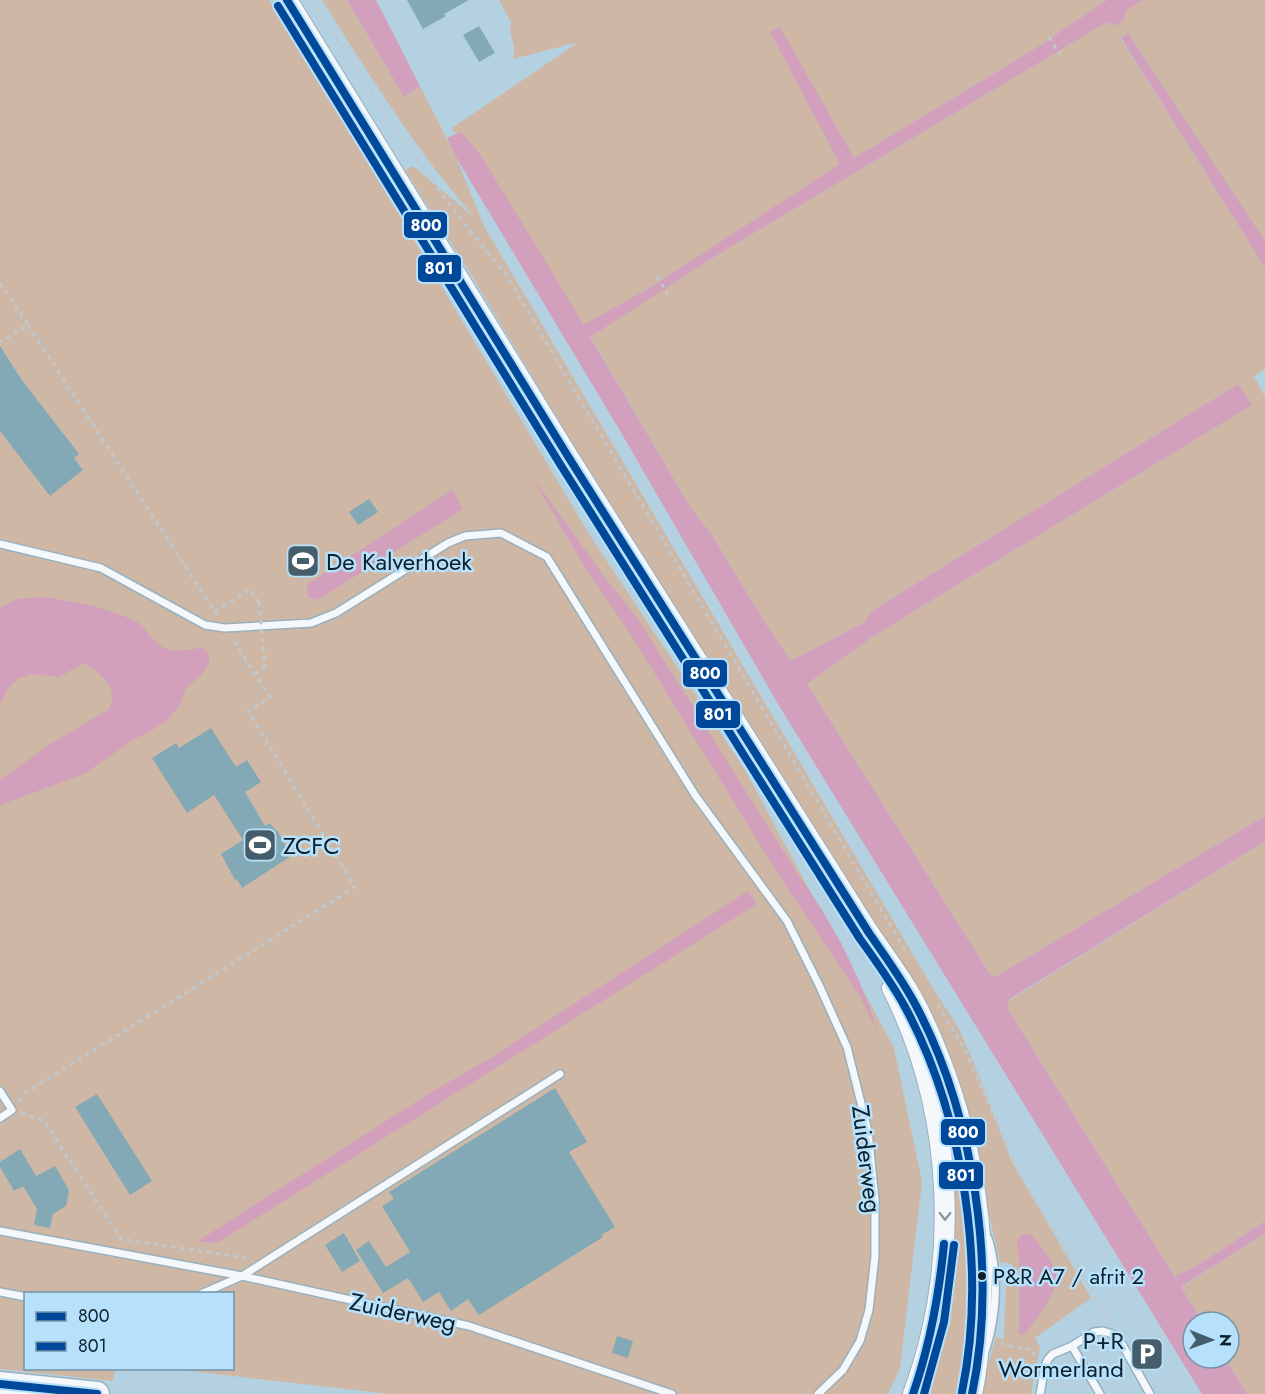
<svg xmlns="http://www.w3.org/2000/svg" width="1265" height="1394" font-family="Jost,sans-serif">
<style>
.green{fill:#ceb7a5}
.water{fill:#d29fbc}
.building{fill:#84a9b6}
.lines{fill:none;stroke-linecap:round;stroke-linejoin:round}
.lane-casing{stroke:#99b0bd;stroke-width:10}
.secondary-casing{stroke:#99b0bd;stroke-width:22}
.highway-casing{stroke:#99b0bd;stroke-width:27}
.path{stroke:#c0c8ce;stroke-width:3;stroke-dasharray:4.5 4.5;stroke-linecap:butt}
.lane{stroke:#f4f8fb;stroke-width:7}
.secondary{stroke:#f4f8fb;stroke-width:20}
.highway{stroke:#f4f8fb;stroke-width:24}
.path-bridge{stroke:#c0c8ce;stroke-width:3;stroke-dasharray:4.5 4.5;stroke-linecap:butt}
.bus-1-casing{stroke:#b7e1fa;stroke-width:12}
.bus-2-casing{stroke:#b7e1fa;stroke-width:12}
.bus-1{stroke:#004899;stroke-width:8}
.bus-2{stroke:#004899;stroke-width:8}
.oneway{stroke:#8b979e}
.bus-dot{fill:#0b202c;stroke:#b7e1fa;stroke-width:2}
.labels{text-anchor:middle;dominant-baseline:central;stroke-width:5;stroke-linejoin:round;paint-order:stroke}
.bus-label{font-size:22px;fill:#0b202c;stroke:#b7e1fa;text-anchor:start}
.poi-label{font-size:24px;fill:#0b202c;stroke:#b7e1fa;text-anchor:start}
.street-label{font-size:24px;fill:#0b202c;stroke:#b7e1fa}
.line-badge{stroke:#b7e1fa;stroke-width:2}
.badge-label{font-size:16px;text-anchor:middle;font-weight:bold;fill:#fff}
</style>
<rect width="100%" height="100%" fill="#b4d1e2"/>
<!-- green -->
<g class="green">
<polygon points="0,0 269,0 371,168 589,534 745,770 894,1048 922,1182 900,1368 888,1394 390,1394 172,1369 232,1368 232,1294 26,1294 26,1368 115,1369 113,1381 0,1369"/>
<path d="M322,0H347L404,97L420,86L456,157L484,226L934,990L958,1027L974,1063L1011,1160L1091,1298L1035,1338L1040,1347L1031,1394H980L996,1337L1004,1339L1006,1278L1012,1277V1264L1000,1262L979,1171L956,1082L472,276L405,170L413,166L474,217C416,150 369,75 322,0Z"/>
<path d="M499,0H1107L1036,48L854,158L780,28L770,32L841,164L651,287L584,326L461,132L456,134L452,128L579,42L513,59C518,46 507,35 511,22Z"/>
<polygon points="1143,0 1265,0 1265,241 1128,33 1121,39 1265,268 1265,369 1254,376 1265,397 1265,816 995,977 990,974 807,684 875,635 1252,405 1238,384 872,611 865,622 791,661 767,626 712,535 691,508 590,336 719,254 1107,22 1115,26 1123,21 1125,10"/>
<polygon points="1265,841 1265,1221 1195,1267 1177,1276 1182,1287 1265,1233 1265,1394 1247,1394 1225,1358 1229,1358 1229,1322 1203,1322 1009,1011 1007,1004 1010,1000"/>
<polygon points="922,1032 961,1143 977,1291 965,1394 921,1394 946,1297"/>
</g>
<!-- water -->
<g class="water">
<polygon points="347,0 376,0 420,86 404,97"/>
<polygon points="1107,0 1143,0 1126,10 1123,21 1115,26 1107,22 719,254 590,337 691,508 712,535 767,626 791,661 865,622 872,611 1238,384 1252,405 875,635 807,684 990,974 995,977 1265,816 1265,841 1010,999 1007,1004 1009,1011 1178,1282 1176,1276 1195,1267 1265,1221 1265,1233 1181,1287 1203,1322 1193,1322 1193,1358 1225,1358 1247,1394 1202,1394 778,704 619,429 456,157 447,138 461,132 480,154 584,325 651,287 840,164 770,32 780,27 854,158 1036,48"/>
<polygon points="1128,33 1265,241 1265,268 1121,38"/>
<path d="M531,475L606,579L638,619L799,876C833,923 861,976 877,1031L859,995L780,877L631,635L585,568Z"/>
<polygon points="452,490 463,509 317,600 308,597 307,585"/>
<path d="M43,597C75,601 108,608 137,622C142,624 145,630 149,635C168,657 177,650 203,648L209,655V663L202,674L186,688L179,706L167,720L148,733L136,738L84,774L0,805V780L49,745L109,709C120,687 101,674 84,663L59,677L32,674L19,678L7,690L0,703V608L17,599Z"/>
<polygon points="748,891 757,904 217,1243 198,1241 430,1093 489,1059"/>
<path d="M1023,1234L1032,1235C1040,1246 1055,1262 1056,1276C1058,1294 1035,1320 1024,1335L1019,1334V1258L1017,1240Z"/>
</g>
<!-- building -->
<g class="building">
<polygon points="407,0 469,0 444,14 446,16 423,29"/>
<polygon points="479,26 495,53 479,62 463,35"/>
<polygon points="0,346 21,379 79,454 74,458 83,470 50,496 0,431"/>
<polygon points="369,499 378,512 358,525 349,512"/>
<polygon points="211,728 236,767 247,760 261,782 245,792 265,826 270,823 276,831 277,830 291,856 242,888 237,879 235,880 221,854 243,840 214,795 187,813 152,758 176,743 179,748"/>
<polygon points="555,1088 587,1142 569,1152 615,1227 601,1235 603,1237 479,1315 468,1299 451,1311 439,1292 423,1302 408,1278 383,1293 356,1250 369,1241 386,1267 410,1252 382,1206 394,1199 389,1192"/>
<polygon points="97,1094 152,1181 130,1195 75,1107"/>
<polygon points="20,1149 36,1176 55,1166 69,1190 66,1206 53,1214 50,1228 34,1225 37,1209 23,1186 14,1191 0,1167 0,1162"/>
<polygon points="344,1233 360,1261 342,1272 325,1245"/>
<polygon points="617,1336 633,1341 628,1358 612,1353"/>
</g>
<g class="lines">
<defs>
<g id="lane">
<polyline points="0,544 101,568 205,625 225,628 311,623 336,613 448,543 465,536 501,533 547,557 695,795 787,921 819,985 847,1047 868,1131 875,1200 875,1256 869,1310 860,1341 843,1370 818,1394"/>
<polyline points="0,1091 12,1110 0,1118"/>
<polyline points="0,1231 242,1276 560,1074"/>
<polyline points="0,1292 26,1297"/>
<polyline points="201,1294 242,1276 469,1326 672,1394"/>
<polyline points="1072,1346 1100,1394"/>
<path d="M986,1349C997,1314 999,1273 988,1238"/>
<polyline points="1040,1394 1045,1366 1048,1359 1053,1354 1072,1346 1094,1332 1103,1331 1115,1335 1122,1344 1150,1394"/>
</g>
<g id="secondary">
<path d="M287,0L569,458L869,933C887,959 906,984 920,1013C967,1111 988,1218 980,1326C979,1349 977,1372 972,1394"/>
<path d="M892,988C955,1112 961,1264 913,1394"/>
</g>
<polyline id="highway" points="0,1384 97,1394"/>
</defs>
<!-- lane casing -->
<use href="#lane" class="lane-casing"/>
<!-- secondary casing -->
<use href="#secondary" class="secondary-casing"/>
<!-- highway casing -->
<use href="#highway" class="highway-casing"/>
<!-- path -->
<g class="path">
<path d="M313,0C372,95 433,190 506,274L908,955"/>
<polyline points="1049,37 1060,55"/>
<polyline points="657,276 668,295"/>
<polyline points="0,283 28,325 0,342"/>
<polyline points="28,325 217,615"/>
<polyline points="215,612 250,589 259,602"/>
<polyline points="255,674 265,667"/>
<polyline points="938,1004 966,1052 1020,1174 1109,1320"/>
<polyline points="19,1101 25,1093 355,887 248,711 270,697 232,638"/>
<polyline points="21,1113 44,1121 121,1239 248,1258"/>
<polyline points="1001,1342 1004,1345 1034,1350 1033,1361"/>
<polyline points="1054,1384 1065,1386 1065,1394"/>
</g>
<!-- lane -->
<use href="#lane" class="lane"/>
<!-- secondary -->
<use href="#secondary" class="secondary"/>
<!-- highway -->
<use href="#highway" class="highway"/>
<!-- path-bridge -->
<polyline class="path-bridge" points="259,602 265,667"/>
<defs>
<g id="bus-1">
<path d="M287,0L569,458L869,933C885,956 901,978 914,1002C974,1113 998,1271 972,1394"/>
<polyline points="0,1384 97,1394"/>
<path d="M913,1394C930,1345 939,1295 944,1244"/>
</g>
<g id="bus-2">
<path d="M278,6L560,464L860,939C876,961 892,983 905,1007C964,1116 987,1271 962,1392"/>
<polyline points="924,1394 944,1322 954,1245"/>
</g>
</defs>
<!-- bus-1 casing -->
<use href="#bus-1" class="bus-1-casing"/>
<!-- bus-2 casing -->
<use href="#bus-2" class="bus-2-casing"/>
<!-- bus-1 -->
<use href="#bus-1" class="bus-1"/>
<!-- bus-2 -->
<use href="#bus-2" class="bus-2"/>
</g>
<!-- one-way arrows -->
<defs><path id="oneway-chevron" d="M-2-3.5L2.5 0L-2 3.5" fill="none" stroke-width="1.6" stroke-linecap="round" stroke-linejoin="round" transform="scale(1.5)"/></defs>
<use class="oneway" href="#oneway-chevron" transform="translate(945 1216) rotate(90)"/>
<!-- icons -->
<defs>
<symbol id="stadium-square" viewBox="-11 -11 22 22"><rect x="-9" y="-9" width="18" height="18" rx="4" fill="#465e6c" stroke="#b7e1fa"/><path d="M0-5a6.5 5 0 1 0 0 10a6.5 5 0 1 0 0-10ZM-3.5-1.8h7v3.6h-7Z" fill="#fff"/></symbol>
<symbol id="parking-square" viewBox="-11 -11 22 22"><rect x="-9" y="-9" width="18" height="18" rx="4" fill="#465e6c" stroke="#b7e1fa"/><path d="M-3.5-5.5H1a3.5 3.5 0 0 1 0 7H-1V5.5H-3.5ZM-1-3.4V-.6H.8a1.4 1.4 0 0 0 0-2.8Z" fill="#fff"/></symbol>
</defs>
<g fill-rule="evenodd">
<use href="#stadium-square" x="284" y="542" width="38" height="38"/>
<use href="#stadium-square" x="241" y="826" width="38" height="38"/>
<use href="#parking-square" x="1128" y="1335" width="38" height="38"/>
</g>
<!-- markers -->
<circle class="bus-dot" cx="982" cy="1276" r="5"/>
<g class="labels">
<!-- bus labels -->
<g class="bus-label">
<text x="993" y="1276">P&amp;R A7 / afrit 2</text>
</g>
<!-- poi labels -->
<g class="poi-label">
<text x="326" y="561">De Kalverhoek</text>
<text x="283" y="845">ZCFC</text>
<text x="1124" y="1340" text-anchor="end">P+R<tspan x="1124" dy="28">Wormerland</tspan></text>
</g>
<!-- street labels -->
<g class="street-label">
<text transform="translate(867 1159) rotate(83)">Zuiderweg</text>
<text transform="translate(403 1312) rotate(12)">Zuiderweg</text>
</g>
</g>
<g class="line-badge">
<rect x="403" y="211" width="45" height="28" rx="6" fill="#004899"/>
<rect x="417" y="254" width="45" height="29" rx="6" fill="#004899"/>
<rect x="682" y="659" width="46" height="29" rx="6" fill="#004899"/>
<rect x="695" y="700" width="46" height="29" rx="6" fill="#004899"/>
<rect x="940" y="1118" width="46" height="28" rx="6" fill="#004899"/>
<rect x="938" y="1161" width="46" height="29" rx="6" fill="#004899"/>
</g>
<g class="badge-label">
<text x="426" y="231">800</text>
<text x="439" y="274">801</text>
<text x="705" y="679">800</text>
<text x="718" y="720">801</text>
<text x="963" y="1138">800</text>
<text x="961" y="1181">801</text>
</g>
<!-- legend -->
<rect x="24" y="1292" width="210" height="78" fill="#b7e1fa" stroke="#7294a8" stroke-width="1.5"/>
<rect x="36" y="1312" width="30" height="9" fill="#004899" stroke="#7294a8" stroke-width="1.5"/>
<text x="78" y="1322" font-size="18" fill="#0b202c">800</text>
<rect x="36" y="1342" width="30" height="9" fill="#004899" stroke="#7294a8" stroke-width="1.5"/>
<text x="78" y="1352" font-size="18" fill="#0b202c">801</text>
<!-- north arrow -->
<g transform="translate(1211 1340) rotate(91)"><circle r="28" fill="#b7e1fa" stroke="#7294a8" stroke-width="1.5"/>
<path d="M0-4.5L10 22L0 15L-10 22Z" fill="#465e6c"/>
<text y="-9" font-size="16" font-weight="bold" text-anchor="middle" fill="#0b202c">N</text>
</g>
</svg>
